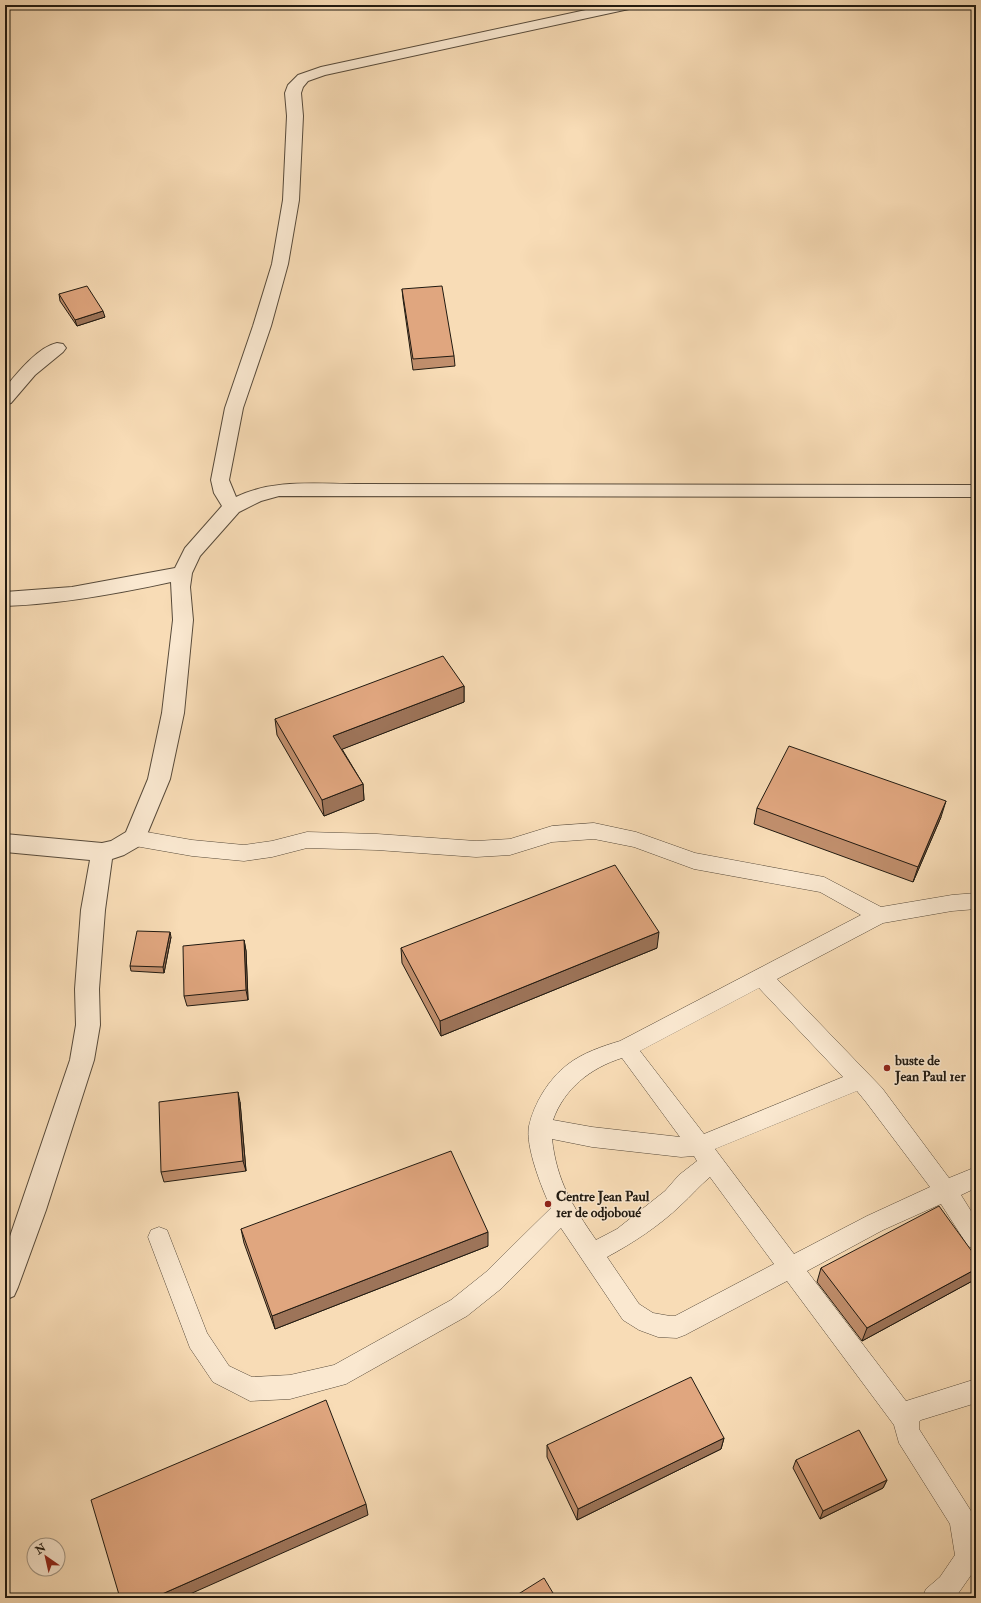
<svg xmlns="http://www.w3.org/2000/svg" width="981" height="1603" font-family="'IM FELL Double Pica',serif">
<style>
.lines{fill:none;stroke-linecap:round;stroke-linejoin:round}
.lane-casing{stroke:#574a3a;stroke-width:1}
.street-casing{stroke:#574a3a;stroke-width:2}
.lane{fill:#fae8d0;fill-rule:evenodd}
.street{fill:#fae8d0;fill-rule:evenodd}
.wall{fill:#c18f6d;stroke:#211a11}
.shaded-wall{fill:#9d7459;stroke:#211a11}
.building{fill:#e0a67f;stroke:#211a11}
.poi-dot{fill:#8f2418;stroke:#fae8d0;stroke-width:1.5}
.labels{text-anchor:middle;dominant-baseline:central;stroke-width:3;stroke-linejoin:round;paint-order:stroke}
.poi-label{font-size:14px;font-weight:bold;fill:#211a11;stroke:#fae8d0;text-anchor:start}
</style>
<rect width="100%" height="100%" fill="#f8dcb6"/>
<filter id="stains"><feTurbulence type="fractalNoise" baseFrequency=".005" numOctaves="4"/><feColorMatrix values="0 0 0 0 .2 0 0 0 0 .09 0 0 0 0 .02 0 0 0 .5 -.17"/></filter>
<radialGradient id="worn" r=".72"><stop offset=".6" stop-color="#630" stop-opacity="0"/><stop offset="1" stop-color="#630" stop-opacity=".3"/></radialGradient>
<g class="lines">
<defs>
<path id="lane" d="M594,823L636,832L695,853L824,877L881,907L952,895L976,893V909L952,911L883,923L777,979L882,1088L949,1178L976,1167V1188L961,1195L976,1219V1250L968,1246L941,1204L883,1230L807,1271L906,1401L976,1379V1403L921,1420L919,1422V1429L971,1511L976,1529V1568L955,1598H922L926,1589L940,1577L955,1555L950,1524L899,1443L894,1425L787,1281L685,1335L677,1338L658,1337L639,1330L623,1320L561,1228L502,1288L467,1316L346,1384L290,1399L250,1401L213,1382L190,1348L148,1237L151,1230L159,1227L167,1230L207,1333L229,1366L252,1377L290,1375L334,1365L451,1300L486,1272L551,1208C542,1189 525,1146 529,1126C534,1103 549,1079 567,1065C582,1053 603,1046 620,1041L861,915L820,892L694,869L634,847L594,839L552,842L510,855L476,857L377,850L307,848L272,857L244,861L192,856L135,846L128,843L125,838L128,833L135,830L192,840L244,845L272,841L307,832L377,834L476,841L510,839L552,826ZM759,988L843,1077L704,1134L640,1051ZM622,1058L680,1137L592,1127L553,1120C564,1089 590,1068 622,1058ZM857,1091L866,1102L930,1187L867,1216L794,1254L715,1149ZM552,1139L592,1147L681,1157L694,1156L697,1161L679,1175L665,1191L617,1229L596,1240C572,1205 557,1182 552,1139ZM710,1177L774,1264L675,1316H670L653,1313L639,1304L607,1257C633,1243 659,1226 681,1205C691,1196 699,1186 710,1177Z"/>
<g id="street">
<path d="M609,5H636L634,8L629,9L325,75L308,81L303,87L301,93L303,116L299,200L288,264L271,326L243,408L229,480L236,497C274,479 314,484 355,484L976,485V497L279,496L261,501L239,512L200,556L192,573L190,587L193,620L184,713L170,779L143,844L124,855L112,859L105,910L99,989L100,1025L94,1060L46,1210L18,1287L14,1296L5,1300V1251L70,1060L76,1025L75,989L81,910L90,860L5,852V834L102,843L111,841L126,832L148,779L162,713L173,620L171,582C116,594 61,604 5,606V592L72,587L175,568L185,548L222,506L214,493L211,480L225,408L253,326L272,264L283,200L287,116L285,93L288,85L298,75L321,67Z"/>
<path d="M57,343L63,344L66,348L63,352L35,375L11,403L5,405V388C17,373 38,347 57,343Z"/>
</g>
</defs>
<!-- lane casing -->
<use href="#lane" class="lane-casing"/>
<!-- street casing -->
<use href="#street" class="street-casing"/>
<!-- lane -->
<use href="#lane" class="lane"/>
<!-- street -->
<use href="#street" class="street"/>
</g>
<!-- wall -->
<g class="wall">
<polygon points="402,289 454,356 455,366 413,370 403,299"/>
<polygon points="59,294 105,317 77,326 60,301"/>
<polygon points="464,686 464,702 342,749 363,784 364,800 324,816 277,735 275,719"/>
<polygon points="757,808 941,817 913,882 754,824"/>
<polygon points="171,937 164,973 131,971 130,966"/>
<polygon points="244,940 246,951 248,1000 187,1006 184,996"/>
<polygon points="401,948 657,948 441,1036 402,963"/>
<polygon points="240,1102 246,1171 164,1182 161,1172"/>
<polygon points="241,1229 488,1246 275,1329 244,1243"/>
<polygon points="821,1268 976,1279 862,1341 817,1282"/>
<polygon points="724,1438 721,1449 577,1520 547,1457 547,1445"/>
<polygon points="796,1460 887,1480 883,1488 820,1519 793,1468"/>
</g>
<!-- shaded-wall -->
<g class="shaded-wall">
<polygon points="103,311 105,317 77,326 75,320"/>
<polygon points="464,686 464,702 335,752 333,736"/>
<polygon points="363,784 364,800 324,816 322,800"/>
<polygon points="946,801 941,817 913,882 918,867"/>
<polygon points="170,932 171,937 164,973 163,967"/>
<polygon points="659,932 657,948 441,1036 440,1021"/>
<polygon points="244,940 246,951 248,1000 246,990"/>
<polygon points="238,1092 240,1102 246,1171 243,1161"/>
<polygon points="488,1232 488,1246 275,1329 272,1316"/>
<polygon points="976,1269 976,1279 862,1341 867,1328"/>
<polygon points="724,1438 721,1449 577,1520 578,1509"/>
<polygon points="887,1480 883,1488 820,1519 823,1511"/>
<polygon points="366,1504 368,1515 181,1598 153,1598"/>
</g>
<!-- building -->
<g class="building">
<polygon points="87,286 103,311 75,320 59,294"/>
<polygon points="442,286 454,356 413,359 402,289"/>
<polygon points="443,656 464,686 333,736 363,784 322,800 275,719"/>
<polygon points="789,746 946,801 918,867 757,808"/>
<polygon points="615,865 659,932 440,1021 401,948"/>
<polygon points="137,931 170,932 163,967 130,966"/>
<polygon points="244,940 246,990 184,996 183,946"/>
<polygon points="238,1092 243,1161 161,1172 159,1102"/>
<polygon points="451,1151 488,1232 272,1316 241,1229"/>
<polygon points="939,1206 976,1257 976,1269 867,1328 821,1268"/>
<polygon points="691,1377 724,1438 578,1509 547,1445"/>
<polygon points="326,1400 366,1504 153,1598 120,1598 91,1500"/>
<polygon points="859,1430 887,1480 823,1511 796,1460"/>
<polygon points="544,1578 556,1598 512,1598"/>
</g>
<!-- markers -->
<g class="poi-dot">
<circle cx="887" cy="1068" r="4"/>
<circle cx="548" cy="1204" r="4"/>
</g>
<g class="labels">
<!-- poi labels -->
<g class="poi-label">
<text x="895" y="1060">buste de<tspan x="895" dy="16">Jean Paul 1er</tspan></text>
<text x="556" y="1196">Centre Jean Paul<tspan x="556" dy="16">1er de odjoboué</tspan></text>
</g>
</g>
<!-- margin -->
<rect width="981" height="1603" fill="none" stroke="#f8dcb6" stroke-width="20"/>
<rect x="6" y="6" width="969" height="1591" fill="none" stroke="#211a11" stroke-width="2"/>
<rect x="10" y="10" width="961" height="1583" fill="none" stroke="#211a11"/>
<!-- north arrow -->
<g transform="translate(46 1557) rotate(326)"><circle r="19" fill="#fae8d0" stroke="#a39684"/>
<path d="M0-3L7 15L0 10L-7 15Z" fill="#8f2418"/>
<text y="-6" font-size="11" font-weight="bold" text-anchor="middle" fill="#211a11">N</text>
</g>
<rect width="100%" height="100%" filter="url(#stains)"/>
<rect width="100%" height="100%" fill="url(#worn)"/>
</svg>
